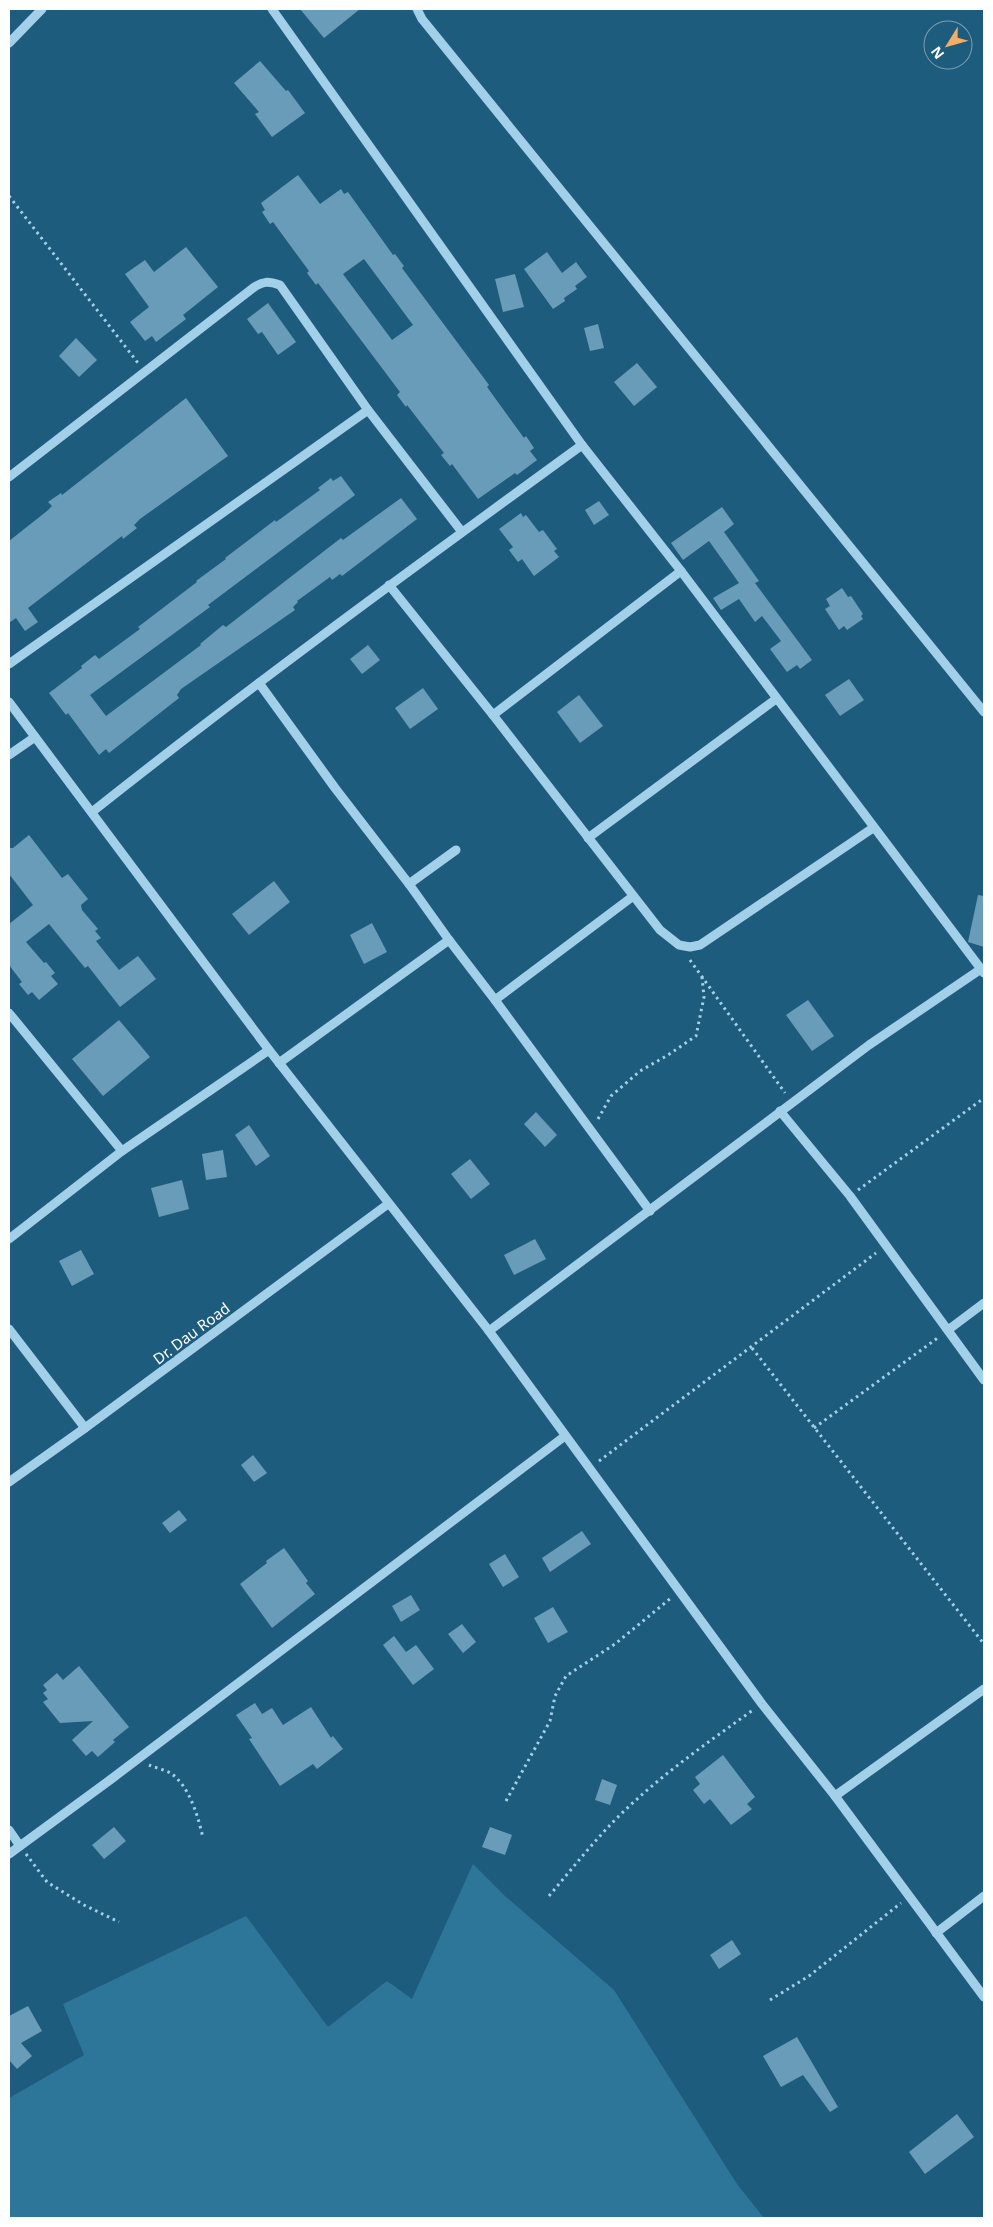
<svg xmlns="http://www.w3.org/2000/svg" width="993" height="2227" font-family="'Noto Sans',sans-serif">
<style>
.green{fill:#2e759a}
.building{fill:#699cb8;fill-rule:evenodd}
.lines{fill:none;stroke-linecap:round;stroke-linejoin:round}
.path{stroke:#a2d0e8;stroke-width:3;stroke-dasharray:2.5 4;stroke-linecap:butt}
.minor{stroke:#a2d0e8;stroke-width:9}
.labels{text-anchor:middle;dominant-baseline:central;stroke-width:5;stroke-linejoin:round;paint-order:stroke}
.street-label{font-size:15px;fill:#fff;stroke:#1e5c7e}
</style>
<rect width="100%" height="100%" fill="#1e5c7e"/>
<!-- green -->
<polygon class="green" points="473,1864 505,1896 614,1990 737,2184 764,2218 9,2218 9,2098 84,2055 63,2004 246,1916 328,2027 387,1981 412,1999"/>
<!-- building -->
<g class="building">
<polygon points="300,9 360,9 324,38"/>
<polygon points="260,61 286,91 288,90 305,113 272,137 255,114 259,112 234,83"/>
<path d="M298,175L320,204L341,189L344,194L348,192L393,255L395,254L404,266L402,268L489,385L487,387L524,438L526,436L534,448L530,451L537,460L517,475L515,473L478,499L452,464L450,466L441,455L444,453L407,405L406,407L397,395L400,392L318,283L316,285L307,273L309,271L273,222L270,224L262,212L265,210L261,203ZM364,259L413,325L392,340L343,274Z"/>
<polygon points="186,247 218,287 183,315 186,319 156,342 152,336 145,341 130,322 149,307 125,274 145,260 154,272"/>
<polygon points="547,252 562,273 576,262 587,277 575,286 577,289 564,298 565,301 553,309 524,269"/>
<polygon points="515,274 524,307 503,312 495,279"/>
<polygon points="268,303 296,342 278,355 262,332 258,334 247,319"/>
<polygon points="598,324 604,348 590,351 584,328"/>
<polygon points="76,338 97,360 79,377 59,356"/>
<polygon points="637,363 657,387 634,406 614,382"/>
<polygon points="186,398 228,456 140,519 134,525 137,528 123,539 122,536 28,608 38,622 25,631 16,618 9,623 9,541 47,511 52,506 48,502 61,493 62,495"/>
<polygon points="341,476 355,495 208,605 210,607 90,695 106,716 201,645 200,644 223,625 226,627 341,538 343,540 401,498 417,519 342,576 340,574 332,580 330,577 297,601 298,602 293,607 295,610 181,689 177,695 179,698 109,753 106,749 99,755 68,713 66,715 49,693 82,668 81,666 95,655 99,659 140,629 138,627 197,582 196,581 226,559 225,558 275,520 276,522 320,490 318,488 331,478 333,481"/>
<polygon points="599,501 609,515 594,525 585,510"/>
<polygon points="722,507 734,524 724,532 759,581 755,583 812,660 800,669 797,665 787,672 770,649 781,641 762,616 755,622 739,599 721,610 713,598 739,583 709,541 683,560 671,543"/>
<polygon points="521,513 523,517 526,515 539,532 543,530 557,549 554,551 559,557 534,576 522,559 518,562 509,550 513,547 499,529"/>
<polygon points="842,588 848,597 851,596 863,614 861,616 863,619 847,630 844,626 839,630 825,609 830,606 826,599"/>
<polygon points="368,645 380,660 362,674 350,659"/>
<polygon points="849,679 864,700 840,716 825,695"/>
<polygon points="423,688 438,709 410,729 395,708"/>
<polygon points="579,695 603,726 580,743 557,712"/>
<polygon points="29,835 62,878 68,874 88,899 81,905 82,910 98,929 95,931 101,938 96,941 119,970 138,956 156,979 120,1007 88,966 85,968 49,924 26,942 44,963 46,962 55,973 51,976 58,984 39,1000 32,992 28,995 19,984 22,982 9,965 9,924 33,905 9,874 9,848 13,848"/>
<polygon points="274,881 290,902 249,935 232,914"/>
<polygon points="978,895 984,896 984,947 968,942"/>
<polygon points="372,923 387,952 364,964 350,935"/>
<polygon points="808,1000 834,1036 812,1051 786,1015"/>
<polygon points="119,1020 150,1057 103,1096 72,1059"/>
<polygon points="536,1112 557,1135 545,1147 524,1124"/>
<polygon points="249,1125 270,1156 256,1166 235,1135"/>
<polygon points="223,1150 227,1177 206,1180 202,1154"/>
<polygon points="470,1159 490,1184 471,1199 451,1174"/>
<polygon points="182,1180 189,1209 159,1217 151,1188"/>
<polygon points="535,1239 546,1259 514,1275 504,1255"/>
<polygon points="81,1250 94,1274 72,1286 59,1261"/>
<polygon points="253,1455 267,1473 254,1482 241,1465"/>
<polygon points="179,1510 187,1520 170,1533 162,1523"/>
<polygon points="582,1531 591,1544 550,1572 542,1558"/>
<polygon points="284,1548 308,1581 306,1583 315,1594 272,1628 240,1584 267,1563 266,1561"/>
<polygon points="505,1554 519,1577 503,1587 489,1564"/>
<polygon points="411,1595 420,1610 401,1622 392,1606"/>
<polygon points="553,1607 568,1632 548,1643 534,1618"/>
<polygon points="462,1624 476,1642 463,1653 448,1634"/>
<polygon points="394,1636 406,1652 416,1645 434,1669 413,1685 383,1645"/>
<polygon points="79,1666 129,1727 113,1740 115,1742 98,1757 92,1751 86,1756 72,1740 93,1721 60,1723 43,1702 48,1699 43,1693 47,1690 43,1685 57,1673 63,1680"/>
<polygon points="255,1703 262,1714 272,1708 283,1725 311,1707 331,1738 333,1736 343,1749 317,1769 313,1764 280,1786 249,1739 252,1738 236,1715"/>
<polygon points="723,1755 755,1797 747,1804 752,1809 731,1825 710,1799 704,1804 693,1790 700,1784 695,1777"/>
<polygon points="602,1779 617,1785 610,1805 595,1800"/>
<polygon points="114,1827 126,1841 104,1859 92,1845"/>
<polygon points="490,1827 512,1835 505,1855 482,1847"/>
<polygon points="732,1940 741,1954 719,1969 710,1955"/>
<polygon points="28,2006 42,2031 21,2043 32,2056 17,2069 9,2060 9,2016"/>
<polygon points="797,2037 838,2107 830,2112 803,2075 781,2087 763,2056"/>
<polygon points="957,2114 974,2137 925,2174 909,2152"/>
</g>
<g class="lines">
<!-- path -->
<g class="path">
<polyline points="9,196 138,363"/>
<polyline points="690,960 785,1093"/>
<polyline points="598,1119 611,1096 640,1071 668,1055 696,1036 704,997 702,977"/>
<polyline points="858,1190 984,1098"/>
<polyline points="752,1348 984,1644"/>
<polyline points="814,1428 939,1337"/>
<polyline points="599,1461 876,1253"/>
<path d="M149,1765C156,1768 166,1770 172,1774C190,1788 198,1816 203,1838"/>
<polyline points="506,1801 550,1721 555,1696 566,1676 615,1644 671,1598"/>
<polyline points="26,1854 47,1882 84,1905 119,1922"/>
<path d="M549,1896C570,1871 590,1846 612,1823C654,1780 704,1745 753,1710"/>
<polyline points="770,2000 809,1976 901,1903"/>
</g>
<!-- minor -->
<g class="minor">
<polyline points="272,9 582,445 681,571 984,973"/>
<polyline points="417,9 422,19 984,712"/>
<polyline points="9,43 42,9"/>
<path d="M9,477L253,288C263,281 268,281 280,285L368,410L462,532"/>
<polyline points="389,585 493,715 660,930 679,945 690,947 700,945 873,828"/>
<polyline points="9,664 368,410"/>
<polyline points="259,683 335,788 409,884 449,940 495,1000 632,897"/>
<polyline points="9,702 269,1050 489,1331 762,1704 835,1796 984,1997"/>
<polyline points="493,715 681,571"/>
<polyline points="9,755 35,737"/>
<path d="M92,812C252,685 417,565 582,445"/>
<polyline points="588,838 776,699"/>
<polyline points="409,884 456,850"/>
<polyline points="495,1000 650,1211"/>
<polyline points="9,1013 122,1151"/>
<polyline points="279,1063 449,940"/>
<polyline points="780,1111 850,1196 984,1380"/>
<polyline points="9,1239 122,1151 269,1050"/>
<polyline points="9,1329 85,1428"/>
<polyline points="948,1330 984,1303"/>
<polyline points="489,1331 869,1045 981,969"/>
<polyline points="9,1482 85,1428 388,1204"/>
<polyline points="835,1796 984,1689"/>
<polyline points="9,1830 20,1846"/>
<polyline points="9,1854 114,1777 565,1436"/>
<polyline points="936,1933 984,1896"/>
</g>
</g>
<g class="labels">
<!-- street labels -->
<g class="street-label">
<text transform="translate(191 1333) rotate(-37)">Dr. Dau Road</text>
</g>
</g>
<!-- border -->
<rect width="993" height="2227" fill="none" stroke="#ffffff" stroke-width="20"/>
<!-- north arrow -->
<g transform="translate(948 45) rotate(233)"><circle r="24" fill="#1e5c7e" stroke="#789db2"/>
<path d="M0-4L9 19L0 12L-9 19Z" fill="#f6ad61"/>
<text y="-8" font-size="14" font-weight="bold" text-anchor="middle" fill="#ffffff">N</text>
</g>
</svg>
